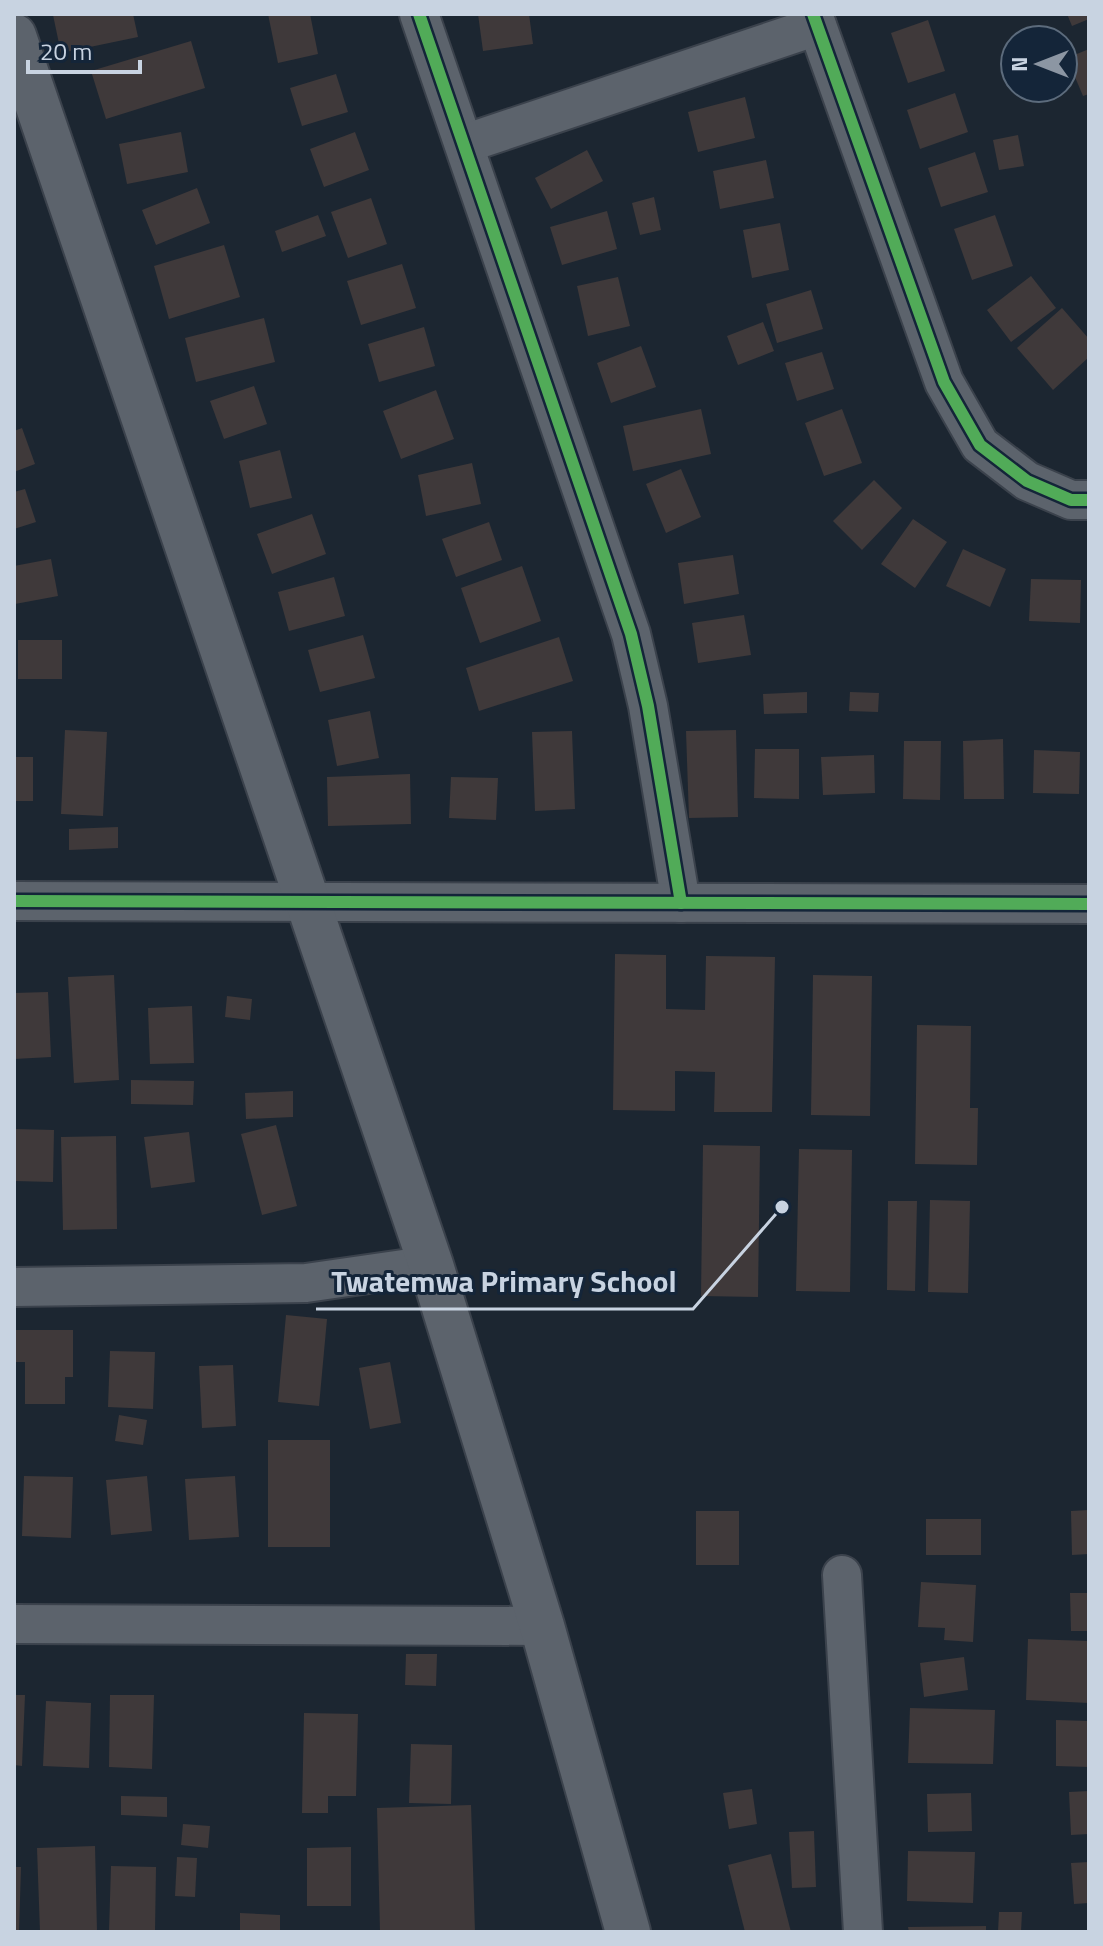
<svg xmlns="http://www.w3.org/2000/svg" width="1103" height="1946" font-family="'Titillium Web',sans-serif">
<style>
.building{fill:#3f393a}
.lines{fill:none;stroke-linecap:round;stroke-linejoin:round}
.street-casing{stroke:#3b424c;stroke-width:42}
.secondary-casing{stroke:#3b424c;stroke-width:48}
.street{stroke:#5c636c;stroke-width:38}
.secondary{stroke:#5c636c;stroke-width:44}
.cycleway-casing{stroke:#142539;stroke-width:17}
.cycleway{stroke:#51ab58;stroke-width:12}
.leader{fill:none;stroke:#c8d3e1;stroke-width:3}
.callout-dot{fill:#c8d3e1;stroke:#142539;stroke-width:3}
.callout-label{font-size:30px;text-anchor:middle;font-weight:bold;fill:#c8d3e1;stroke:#142539;stroke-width:6;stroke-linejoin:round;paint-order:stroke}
</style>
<rect width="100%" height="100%" fill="#1c2631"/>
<!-- building -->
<g class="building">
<polygon points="133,14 138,37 61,53 53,15"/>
<polygon points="268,14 310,14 318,54 278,63"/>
<polygon points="478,14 529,14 533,44 483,51"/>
<polygon points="1067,14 1089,14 1089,19 1072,26"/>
<polygon points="928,20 945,71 908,83 891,33"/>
<polygon points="191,41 205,88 106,119 91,71"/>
<polygon points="1089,49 1089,94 1083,96 1067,58"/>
<polygon points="336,74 348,112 302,126 290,88"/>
<polygon points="955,93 968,132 920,149 907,110"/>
<polygon points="745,97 755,138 698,152 688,112"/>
<polygon points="181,132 188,172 127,184 119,144"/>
<polygon points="355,132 369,170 324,187 310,149"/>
<polygon points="1018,135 1024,166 999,170 993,140"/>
<polygon points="587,150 603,181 551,209 535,178"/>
<polygon points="975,152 988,192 941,207 928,168"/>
<polygon points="766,160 774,198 720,209 713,171"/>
<polygon points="197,188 210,223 156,245 142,210"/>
<polygon points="654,197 661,230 640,235 632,203"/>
<polygon points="371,198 387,244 348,258 331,212"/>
<polygon points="607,211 617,249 562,265 550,227"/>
<polygon points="318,215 326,236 282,252 275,231"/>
<polygon points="995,215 1013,266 972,280 954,229"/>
<polygon points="780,223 789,270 752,278 743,230"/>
<polygon points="224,245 240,297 169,319 154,266"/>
<polygon points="402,264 416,308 361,325 347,281"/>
<polygon points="1031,276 1056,308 1011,342 987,310"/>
<polygon points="618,277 630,326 588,336 577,286"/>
<polygon points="811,290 823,329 777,343 766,304"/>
<polygon points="1062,308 1089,339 1089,357 1053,390 1017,348"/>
<polygon points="264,318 275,362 196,382 185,338"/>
<polygon points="763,322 774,351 738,365 727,336"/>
<polygon points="424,327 435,366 379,382 368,344"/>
<polygon points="641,346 656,387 611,403 597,363"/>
<polygon points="822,352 834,389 797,401 785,363"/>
<polygon points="254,386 267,424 224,439 210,401"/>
<polygon points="436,390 454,439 401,459 383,411"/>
<polygon points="701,409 711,454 633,471 623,426"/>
<polygon points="842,409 862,463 824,476 805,423"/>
<polygon points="22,428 35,464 14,472 14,431"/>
<polygon points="280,450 292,498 250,508 239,461"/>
<polygon points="472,463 481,504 426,516 418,475"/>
<polygon points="681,469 701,517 666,533 646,484"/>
<polygon points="874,480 902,508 862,550 833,521"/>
<polygon points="25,489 36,522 14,529 14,492"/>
<polygon points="312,514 326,554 272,574 257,534"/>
<polygon points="913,519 947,542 915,588 881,564"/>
<polygon points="489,522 502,560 456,577 442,539"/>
<polygon points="963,549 1006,569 990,607 946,586"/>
<polygon points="733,555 739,594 684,604 678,563"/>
<polygon points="51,559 58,596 15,604 14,566"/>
<polygon points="522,566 541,621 480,643 461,588"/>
<polygon points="334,577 345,616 289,631 278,592"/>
<polygon points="1031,579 1081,580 1080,623 1029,621"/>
<polygon points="744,615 751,655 698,663 692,623"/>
<polygon points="363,635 375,678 320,692 308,650"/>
<polygon points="559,637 573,681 479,711 466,668"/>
<rect x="18" y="640" width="44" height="39"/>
<polygon points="807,692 807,713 764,714 763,694"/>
<polygon points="850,692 879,693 878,712 849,711"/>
<polygon points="370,711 379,758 337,766 328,720"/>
<polygon points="65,730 107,732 103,816 61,814"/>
<polygon points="736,730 738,817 689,818 686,731"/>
<polygon points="572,731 575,809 535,811 532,732"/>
<polygon points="1003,739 1004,799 964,799 963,741"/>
<polygon points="904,741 941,741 940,800 903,799"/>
<polygon points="755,749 799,749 799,799 754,798"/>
<polygon points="1034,750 1080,752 1079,794 1033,793"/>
<polygon points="874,755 875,793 823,795 821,757"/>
<rect x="14" y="757" width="19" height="44"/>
<polygon points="410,774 411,824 328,826 327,777"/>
<polygon points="451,777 498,778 496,820 449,818"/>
<polygon points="118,827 118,848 69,850 69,829"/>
<polygon points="615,954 666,955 666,1009 705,1010 706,956 775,957 772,1112 714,1112 715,1072 675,1071 675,1111 613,1110"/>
<polygon points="114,975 119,1080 74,1083 68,977"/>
<polygon points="813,975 872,976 870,1116 811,1115"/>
<polygon points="48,992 51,1057 14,1059 14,993"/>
<polygon points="227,996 252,999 250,1020 225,1017"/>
<polygon points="192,1006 194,1063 150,1064 148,1008"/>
<polygon points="917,1025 971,1026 970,1108 978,1108 977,1165 915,1164"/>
<polygon points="131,1080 194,1081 193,1105 131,1104"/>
<polygon points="293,1091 293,1117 246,1119 245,1093"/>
<polygon points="276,1125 297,1206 262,1215 241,1134"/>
<polygon points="14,1129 54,1130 53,1182 14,1181"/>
<polygon points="189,1132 195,1182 151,1188 144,1137"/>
<polygon points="116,1136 117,1229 63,1230 61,1137"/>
<polygon points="703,1145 760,1146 758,1297 701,1296"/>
<polygon points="799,1149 852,1150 850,1292 796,1291"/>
<polygon points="930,1200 970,1201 968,1293 928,1292"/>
<polygon points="888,1201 917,1201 915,1291 887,1290"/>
<polygon points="286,1315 327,1319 319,1406 278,1402"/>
<polygon points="15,1330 73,1330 73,1377 65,1377 65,1404 25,1404 25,1362 15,1362"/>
<polygon points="110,1351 155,1352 153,1409 108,1407"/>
<polygon points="390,1362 401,1423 370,1429 359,1368"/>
<polygon points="233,1365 236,1426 202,1428 199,1366"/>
<polygon points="119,1415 147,1420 143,1445 115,1441"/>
<rect x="268" y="1440" width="62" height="107"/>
<polygon points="24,1476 73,1477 71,1538 22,1536"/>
<polygon points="147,1476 152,1531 111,1535 106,1480"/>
<polygon points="235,1476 239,1537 189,1540 185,1479"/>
<polygon points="1089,1510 1089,1554 1072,1555 1071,1511"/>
<rect x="696" y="1511" width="43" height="54"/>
<rect x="926" y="1519" width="55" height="36"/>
<polygon points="921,1582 976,1585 973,1642 944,1640 945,1628 918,1627"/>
<polygon points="1070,1593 1089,1593 1089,1631 1071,1631"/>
<polygon points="1028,1639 1089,1641 1089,1703 1026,1700"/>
<polygon points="406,1654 437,1654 436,1686 405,1685"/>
<polygon points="964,1657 968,1690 924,1697 920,1663"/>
<polygon points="14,1695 25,1695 22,1766 14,1765"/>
<polygon points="110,1695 154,1695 152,1769 109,1767"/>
<polygon points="46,1701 91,1703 89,1768 43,1766"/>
<polygon points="910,1708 995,1710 993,1764 908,1763"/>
<polygon points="304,1713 358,1714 356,1796 328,1796 328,1813 302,1813"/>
<polygon points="1056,1720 1089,1721 1089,1767 1056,1766"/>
<polygon points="411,1744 452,1745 451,1804 409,1803"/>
<polygon points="752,1789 757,1824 729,1829 723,1793"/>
<polygon points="1089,1791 1089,1834 1071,1835 1069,1792"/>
<polygon points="971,1793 972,1831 928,1832 927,1794"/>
<polygon points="121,1796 167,1797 167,1817 121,1815"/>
<polygon points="471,1805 475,1932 380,1932 377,1808"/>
<polygon points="183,1824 210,1826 208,1848 181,1845"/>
<polygon points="814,1831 816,1887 792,1888 789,1832"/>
<polygon points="95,1846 97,1932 40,1932 37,1848"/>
<polygon points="351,1847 351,1906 307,1906 307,1848"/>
<polygon points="908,1851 975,1852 973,1903 907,1901"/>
<polygon points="771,1854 791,1932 745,1932 728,1865"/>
<polygon points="177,1857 197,1858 195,1897 175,1896"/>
<polygon points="1089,1862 1089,1903 1074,1904 1071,1863"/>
<polygon points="111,1866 156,1867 155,1932 109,1932"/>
<polygon points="14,1867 21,1867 19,1932 14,1932"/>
<polygon points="999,1912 1022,1912 1021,1932 998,1932"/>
<polygon points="240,1913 280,1915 280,1932 240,1932"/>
<polygon points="986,1926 986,1932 909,1932 908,1927"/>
</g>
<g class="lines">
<defs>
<g id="street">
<polyline points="419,14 631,634 648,706 681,903"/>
<polyline points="813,14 944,382 980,445 1027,481 1071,500 1089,500"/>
<polyline points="464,144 817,26"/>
<polyline points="14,901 1089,904"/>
<polyline points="14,1287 306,1283 431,1265"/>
<polyline points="842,1575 863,1932"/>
<polyline points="14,1624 542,1626"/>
</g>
<polyline id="secondary" points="14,36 431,1265 542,1626 628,1932"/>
</defs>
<!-- street casing -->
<use href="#street" class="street-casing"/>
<!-- secondary casing -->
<use href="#secondary" class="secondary-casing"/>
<!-- street -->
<use href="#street" class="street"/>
<!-- secondary -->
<use href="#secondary" class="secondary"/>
<defs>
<g id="cycleway">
<polyline points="419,14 631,634 648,706 681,903"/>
<polyline points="813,14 944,382 980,445 1027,481 1071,500 1089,500"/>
<polyline points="14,901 1089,904"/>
</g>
</defs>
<!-- cycleway casing -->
<use href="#cycleway" class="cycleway-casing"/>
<!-- cycleway -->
<use href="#cycleway" class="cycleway"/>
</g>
<!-- callouts -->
<path class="leader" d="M782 1207L693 1309H316"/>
<circle class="callout-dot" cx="782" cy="1207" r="8"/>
<g class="callout-label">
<text x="504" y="1292">Twatemwa Primary School</text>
</g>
<!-- border -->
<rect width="1103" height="1946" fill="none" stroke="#c8d3e1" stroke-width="32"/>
<!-- north arrow -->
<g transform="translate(1039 64) rotate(270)"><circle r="38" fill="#142539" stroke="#5c6b7c" stroke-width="2"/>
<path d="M0-6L14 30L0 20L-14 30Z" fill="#8c96a3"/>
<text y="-12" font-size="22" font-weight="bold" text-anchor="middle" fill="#c8d3e1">N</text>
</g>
<!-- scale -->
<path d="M28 60v12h112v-12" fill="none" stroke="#c8d3e1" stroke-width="4"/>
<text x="40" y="60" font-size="24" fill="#c8d3e1" stroke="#142539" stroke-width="6" paint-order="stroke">20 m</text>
</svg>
